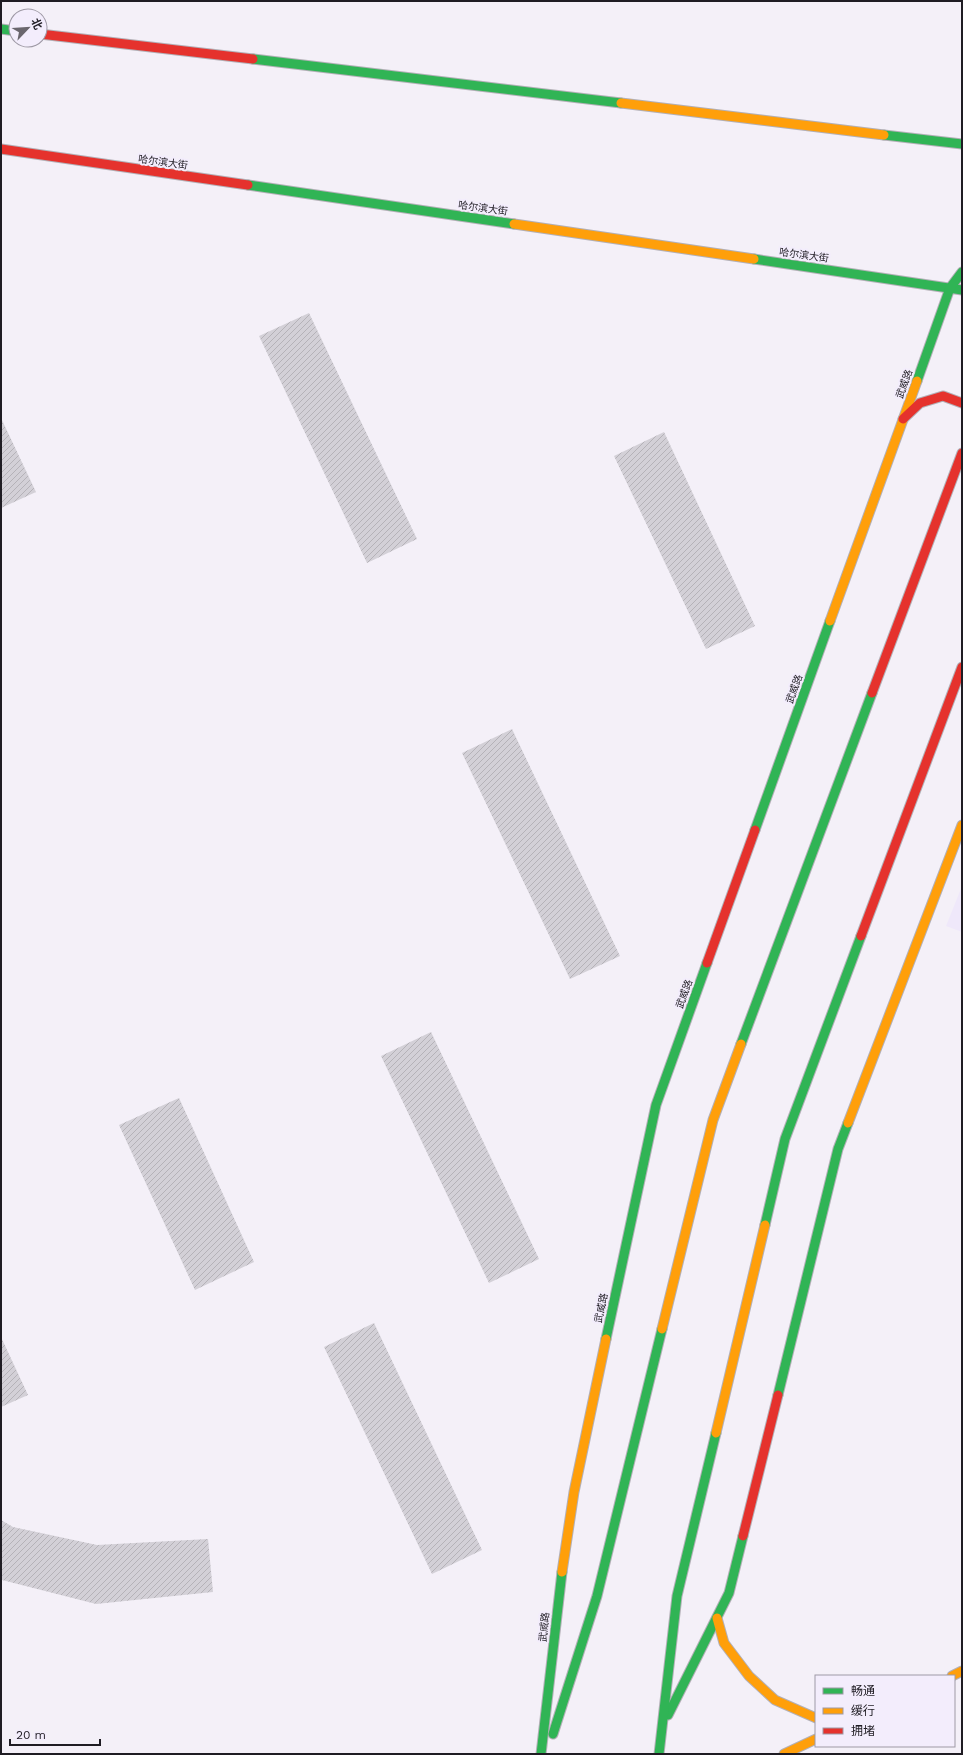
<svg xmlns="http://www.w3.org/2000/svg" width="963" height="1755" font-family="'Work Sans','Noto Sans SC',sans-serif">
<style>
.built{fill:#efe8fa}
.building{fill:url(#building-hatch)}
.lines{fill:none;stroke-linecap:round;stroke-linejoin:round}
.fast-casing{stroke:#b3b0b7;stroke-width:11}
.slow-casing{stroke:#b3b0b7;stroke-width:11}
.jam-casing{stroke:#b3b0b7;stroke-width:11}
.fast{stroke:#30b455;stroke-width:9}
.slow{stroke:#ff9f0a;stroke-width:9}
.jam{stroke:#e5322d;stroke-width:9}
.labels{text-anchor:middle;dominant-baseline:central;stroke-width:4;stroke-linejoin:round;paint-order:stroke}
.street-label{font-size:10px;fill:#1f1c23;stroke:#f3edfc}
</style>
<defs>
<pattern id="building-hatch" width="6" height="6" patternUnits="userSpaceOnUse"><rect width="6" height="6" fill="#d3d0d7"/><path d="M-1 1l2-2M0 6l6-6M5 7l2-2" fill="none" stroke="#b5b2b8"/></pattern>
</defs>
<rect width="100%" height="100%" fill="#f4f0f8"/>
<!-- built -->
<polygon class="built" points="962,886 962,932 946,926"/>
<!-- building -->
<g class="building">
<polygon points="309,313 417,539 367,563 259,336"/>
<polygon points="1,418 36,492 1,508"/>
<polygon points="664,432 755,626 706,649 614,456"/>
<polygon points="512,729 620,956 570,979 462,753"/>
<polygon points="431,1032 539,1259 489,1283 381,1056"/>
<polygon points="179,1098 254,1262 195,1290 119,1125"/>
<polygon points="374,1323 482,1550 432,1574 324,1347"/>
<polygon points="1,1337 28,1395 1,1407"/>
<polygon points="1,1520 13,1527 97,1545 208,1539 213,1592 96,1604 2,1580"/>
</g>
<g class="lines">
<defs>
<g id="fast">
<polyline points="1,29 16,31"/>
<polyline points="253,59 621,103"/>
<polyline points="884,135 962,144"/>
<polyline points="248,185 514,224"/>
<polyline points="754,259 962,290"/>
<polyline points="917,381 950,288 962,272"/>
<polyline points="755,830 830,621"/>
<polyline points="741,1044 872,693"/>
<polyline points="765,1225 785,1139 861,936"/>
<polyline points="606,1339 656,1105 707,963"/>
<polyline points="778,1395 838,1149 848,1123"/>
<polyline points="668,1715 729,1593 743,1536"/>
<polyline points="553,1734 597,1596 662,1329"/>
<polyline points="541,1754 562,1572"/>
<polyline points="659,1754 677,1596 716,1433"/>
</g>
<g id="slow">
<polyline points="621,103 884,135"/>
<polyline points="514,224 754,259"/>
<polyline points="830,621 917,381"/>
<polyline points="848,1123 962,825"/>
<polyline points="662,1329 713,1120 741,1044"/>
<polyline points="716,1433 765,1225"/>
<polyline points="562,1572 574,1492 606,1339"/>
<polyline points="717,1618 724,1643 749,1676 775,1700 816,1718"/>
<polyline points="952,1676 962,1671"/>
<polyline points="784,1754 816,1739"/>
</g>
<g id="jam">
<polyline points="40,34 253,59"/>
<polyline points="1,149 248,185"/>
<polyline points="903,419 920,403 943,396 962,403"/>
<polyline points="872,693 962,453"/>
<polyline points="861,936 962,667"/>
<polyline points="707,963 755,830"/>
<polyline points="743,1536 778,1395"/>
</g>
</defs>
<!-- fast casing -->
<use href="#fast" class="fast-casing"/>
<!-- slow casing -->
<use href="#slow" class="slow-casing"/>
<!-- jam casing -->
<use href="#jam" class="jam-casing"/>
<!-- fast -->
<use href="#fast" class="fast"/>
<!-- slow -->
<use href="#slow" class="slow"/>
<!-- jam -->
<use href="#jam" class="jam"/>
</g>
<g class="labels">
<!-- street labels -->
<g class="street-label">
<text transform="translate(163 162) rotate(8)">哈尔滨大街</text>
<text transform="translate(483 208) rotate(8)">哈尔滨大街</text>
<text transform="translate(804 255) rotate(8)">哈尔滨大街</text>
<text transform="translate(904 384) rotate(-70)">武威路</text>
<text transform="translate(794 689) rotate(-70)">武威路</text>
<text transform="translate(684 994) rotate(-70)">武威路</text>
<text transform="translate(601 1308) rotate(-78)">武威路</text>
<text transform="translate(544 1627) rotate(-84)">武威路</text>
</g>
</g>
<!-- border -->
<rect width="963" height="1755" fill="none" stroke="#1f1c23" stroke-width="4"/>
<!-- legend -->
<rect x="815" y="1675" width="140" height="72" fill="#f3edfc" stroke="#9e99a5"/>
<rect x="823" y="1688" width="20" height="6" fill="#30b455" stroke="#9e99a5"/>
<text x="851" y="1695" font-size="12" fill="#1f1c23">畅通</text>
<rect x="823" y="1708" width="20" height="6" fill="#ff9f0a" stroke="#9e99a5"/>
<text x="851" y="1715" font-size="12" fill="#1f1c23">缓行</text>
<rect x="823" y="1728" width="20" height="6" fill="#e5322d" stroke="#9e99a5"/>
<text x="851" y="1735" font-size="12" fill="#1f1c23">拥堵</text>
<!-- north arrow -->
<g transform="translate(28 28) rotate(65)"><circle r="19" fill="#f3edfc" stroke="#9e99a5"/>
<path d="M0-3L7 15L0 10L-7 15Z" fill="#6a666e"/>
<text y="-6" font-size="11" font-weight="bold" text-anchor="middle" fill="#1f1c23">北</text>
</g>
<!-- scale -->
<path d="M10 1739v6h90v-6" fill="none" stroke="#1f1c23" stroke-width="2"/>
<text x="16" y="1739" font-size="12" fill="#1f1c23" stroke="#f3edfc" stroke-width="3" paint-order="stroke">20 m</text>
</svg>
